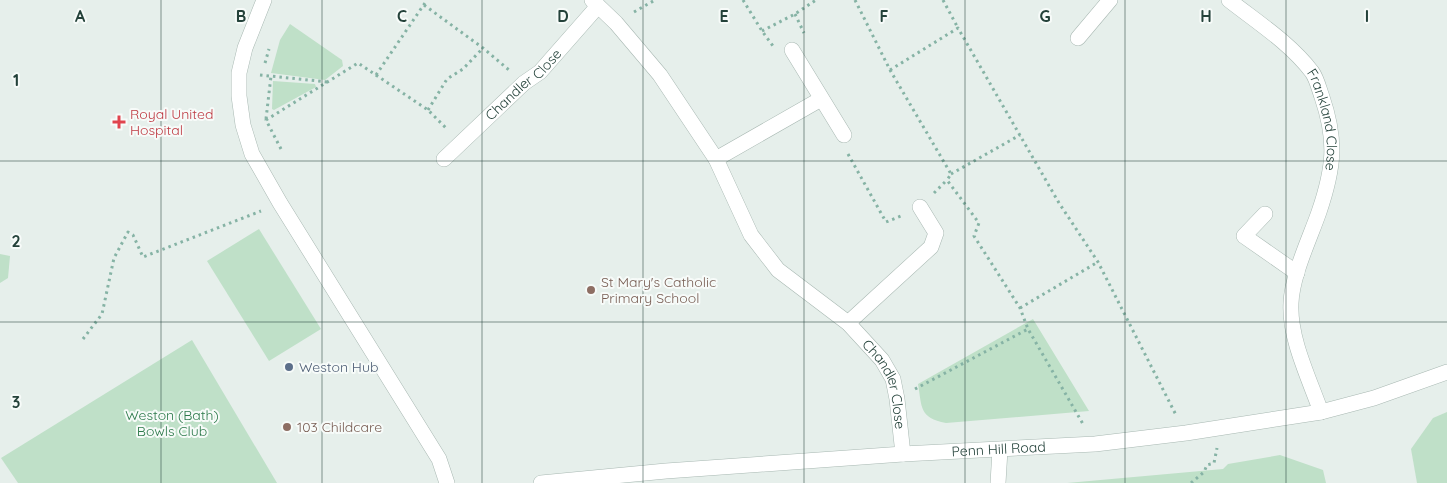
<svg xmlns="http://www.w3.org/2000/svg" width="1447" height="483" font-family="Quicksand,sans-serif">
<style>
.green{fill:#bfe0c8}
.lines{fill:none;stroke-linecap:round;stroke-linejoin:round}
.minor-casing{stroke:#a8b8b2;stroke-width:16}
.path{stroke:#86b3a5;stroke-width:3;stroke-dasharray:2.5 4;stroke-linecap:butt}
.minor{stroke:#fff;stroke-width:15}
.grid{fill:none;stroke:#24423a;stroke-width:1;stroke-opacity:0.55}
.health-dot{fill:#e0444e;stroke:#f7fbf9;stroke-width:2}
.education-dot{fill:#8d6e63;stroke:#f7fbf9;stroke-width:2}
.service-dot{fill:#5c6f8a;stroke:#f7fbf9;stroke-width:2}
.labels{text-anchor:middle;dominant-baseline:central;stroke-width:4;stroke-linejoin:round;paint-order:stroke}
.street-label{font-size:14px;fill:#24423a;stroke:#f7fbf9}
.health-label{font-size:14px;fill:#be3a42;stroke:#f7fbf9;text-anchor:start}
.education-label{font-size:14px;fill:#785e54;stroke:#f7fbf9;text-anchor:start}
.service-label{font-size:14px;fill:#4e5e75;stroke:#f7fbf9;text-anchor:start}
.park-label{font-size:14px;fill:#2d7a4b;stroke:#f7fbf9}
.grid-label{font-size:16px;text-anchor:middle;font-weight:bold;fill:#24423a;stroke:#f7fbf9;stroke-width:4;stroke-linejoin:round;paint-order:stroke}
</style>
<rect width="100%" height="100%" fill="#e6efeb"/>
<!-- green -->
<g class="green">
<polygon points="290,24 342,60 343,66 325,80 271,73 280,40"/>
<polygon points="273,81 315,84 316,87 274,110 272,109"/>
<polygon points="259,229 321,329 269,361 207,261"/>
<polygon points="0,254 10,256 8,278 0,283"/>
<path d="M1033,319L1089,411L946,423C919,418 922,407 918,384Z"/>
<polygon points="192,340 277,483 18,483 1,458"/>
<polygon points="1447,412 1447,483 1417,483 1411,449 1433,418"/>
<polygon points="1280,455 1323,470 1326,483 1067,483 1223,469 1228,464"/>
</g>
<g class="lines">
<defs>
<g id="minor">
<polyline points="264,0 245,48 239,73 239,96 243,125 252,154 280,203 439,459 447,483"/>
<path id="s1" d="M592,0L616,23L660,75L716,159L751,235L778,270L848,323L882,360L893,379L897,399L903,454"/>
<path id="s2" d="M1229,0C1257,22 1290,43 1312,72C1317,79 1319,89 1322,97C1337,141 1334,168 1319,212C1310,238 1292,275 1291,303C1289,338 1309,378 1321,412"/>
<polyline points="1078,38 1110,0"/>
<polyline points="792,50 844,135"/>
<path id="s3" d="M444,159L524,83L540,72L598,6"/>
<polyline points="716,159 821,99"/>
<polyline points="1265,214 1244,236 1297,273"/>
<polyline points="848,323 931,247 936,233 920,207"/>
<path id="s4" d="M541,483L666,471L903,454L1095,444L1186,433L1321,412L1374,398L1447,372"/>
<polyline points="998,483 1000,450"/>
</g>
</defs>
<!-- minor casing -->
<use href="#minor" class="minor-casing"/>
<!-- path -->
<g class="path">
<polyline points="743,0 762,31 773,46"/>
<polyline points="855,0 890,70 951,174 947,180 979,223 974,236 1020,308 1028,329"/>
<polyline points="943,0 958,28"/>
<polyline points="424,5 483,48 509,70"/>
<polyline points="634,12 655,0"/>
<polyline points="795,14 804,33"/>
<polyline points="762,31 795,14 816,0"/>
<polyline points="265,63 269,49"/>
<polyline points="890,70 958,28 1059,203 1098,262 1176,415"/>
<polyline points="260,75 328,82"/>
<polyline points="376,75 428,110 446,128"/>
<polyline points="428,110 447,79 463,69 483,48"/>
<polyline points="266,119 271,76"/>
<polyline points="281,149 266,120 358,63 376,75 427,0"/>
<polyline points="848,154 886,222 901,216"/>
<polyline points="951,174 1020,135"/>
<polyline points="934,193 947,180"/>
<polyline points="1020,308 1098,262"/>
<polyline points="83,339 102,314 114,258 128,232 133,235 143,257 261,211"/>
<polyline points="915,389 1028,329 1083,424"/>
<polyline points="1191,483 1204,472 1207,465 1214,463 1217,448"/>
</g>
<!-- minor -->
<use href="#minor" class="minor"/>
</g>
<!-- grid -->
<path class="grid" d="M161,0V483M322,0V483M482,0V483M643,0V483M804,0V483M965,0V483M1125,0V483M1286,0V483M0,161H1447M0,322H1447"/>
<!-- markers -->
<path class="health-dot" d="M116.5 114.5h5v5h5v5h-5v5h-5v-5h-5v-5h5z"/>
<g class="education-dot">
<circle cx="591" cy="290" r="5"/>
<circle cx="287" cy="427" r="5"/>
</g>
<circle class="service-dot" cx="289" cy="367" r="5"/>
<g class="labels">
<!-- street labels -->
<g class="street-label">
<text stroke="none"><textPath href="#s3" startOffset="109">Chandler Close</textPath></text>
<text stroke="none"><textPath href="#s2" startOffset="160">Frankland Close</textPath></text>
<text stroke="none"><textPath href="#s1" startOffset="492">Chandler Close</textPath></text>
<text stroke="none"><textPath href="#s4" startOffset="459">Penn Hill Road</textPath></text>
</g>
<!-- health labels -->
<g class="health-label">
<text x="130" y="114">Royal United<tspan x="130" dy="16">Hospital</tspan></text>
</g>
<!-- education labels -->
<g class="education-label">
<text x="601" y="282">St Mary's Catholic<tspan x="601" dy="16">Primary School</tspan></text>
<text x="297" y="427">103 Childcare</text>
</g>
<!-- service labels -->
<g class="service-label">
<text x="299" y="367">Weston Hub</text>
</g>
<!-- park labels -->
<g class="park-label">
<text x="172" y="415">Weston (Bath)<tspan x="172" dy="16">Bowls Club</tspan></text>
</g>
</g>
<g class="grid-label">
<text x="80" y="22">A</text>
<text x="241" y="22">B</text>
<text x="402" y="22">C</text>
<text x="563" y="22">D</text>
<text x="724" y="22">E</text>
<text x="884" y="22">F</text>
<text x="1045" y="22">G</text>
<text x="1206" y="22">H</text>
<text x="1367" y="22">I</text>
<text x="16" y="86">1</text>
<text x="16" y="247">2</text>
<text x="16" y="408">3</text>
</g>
</svg>
